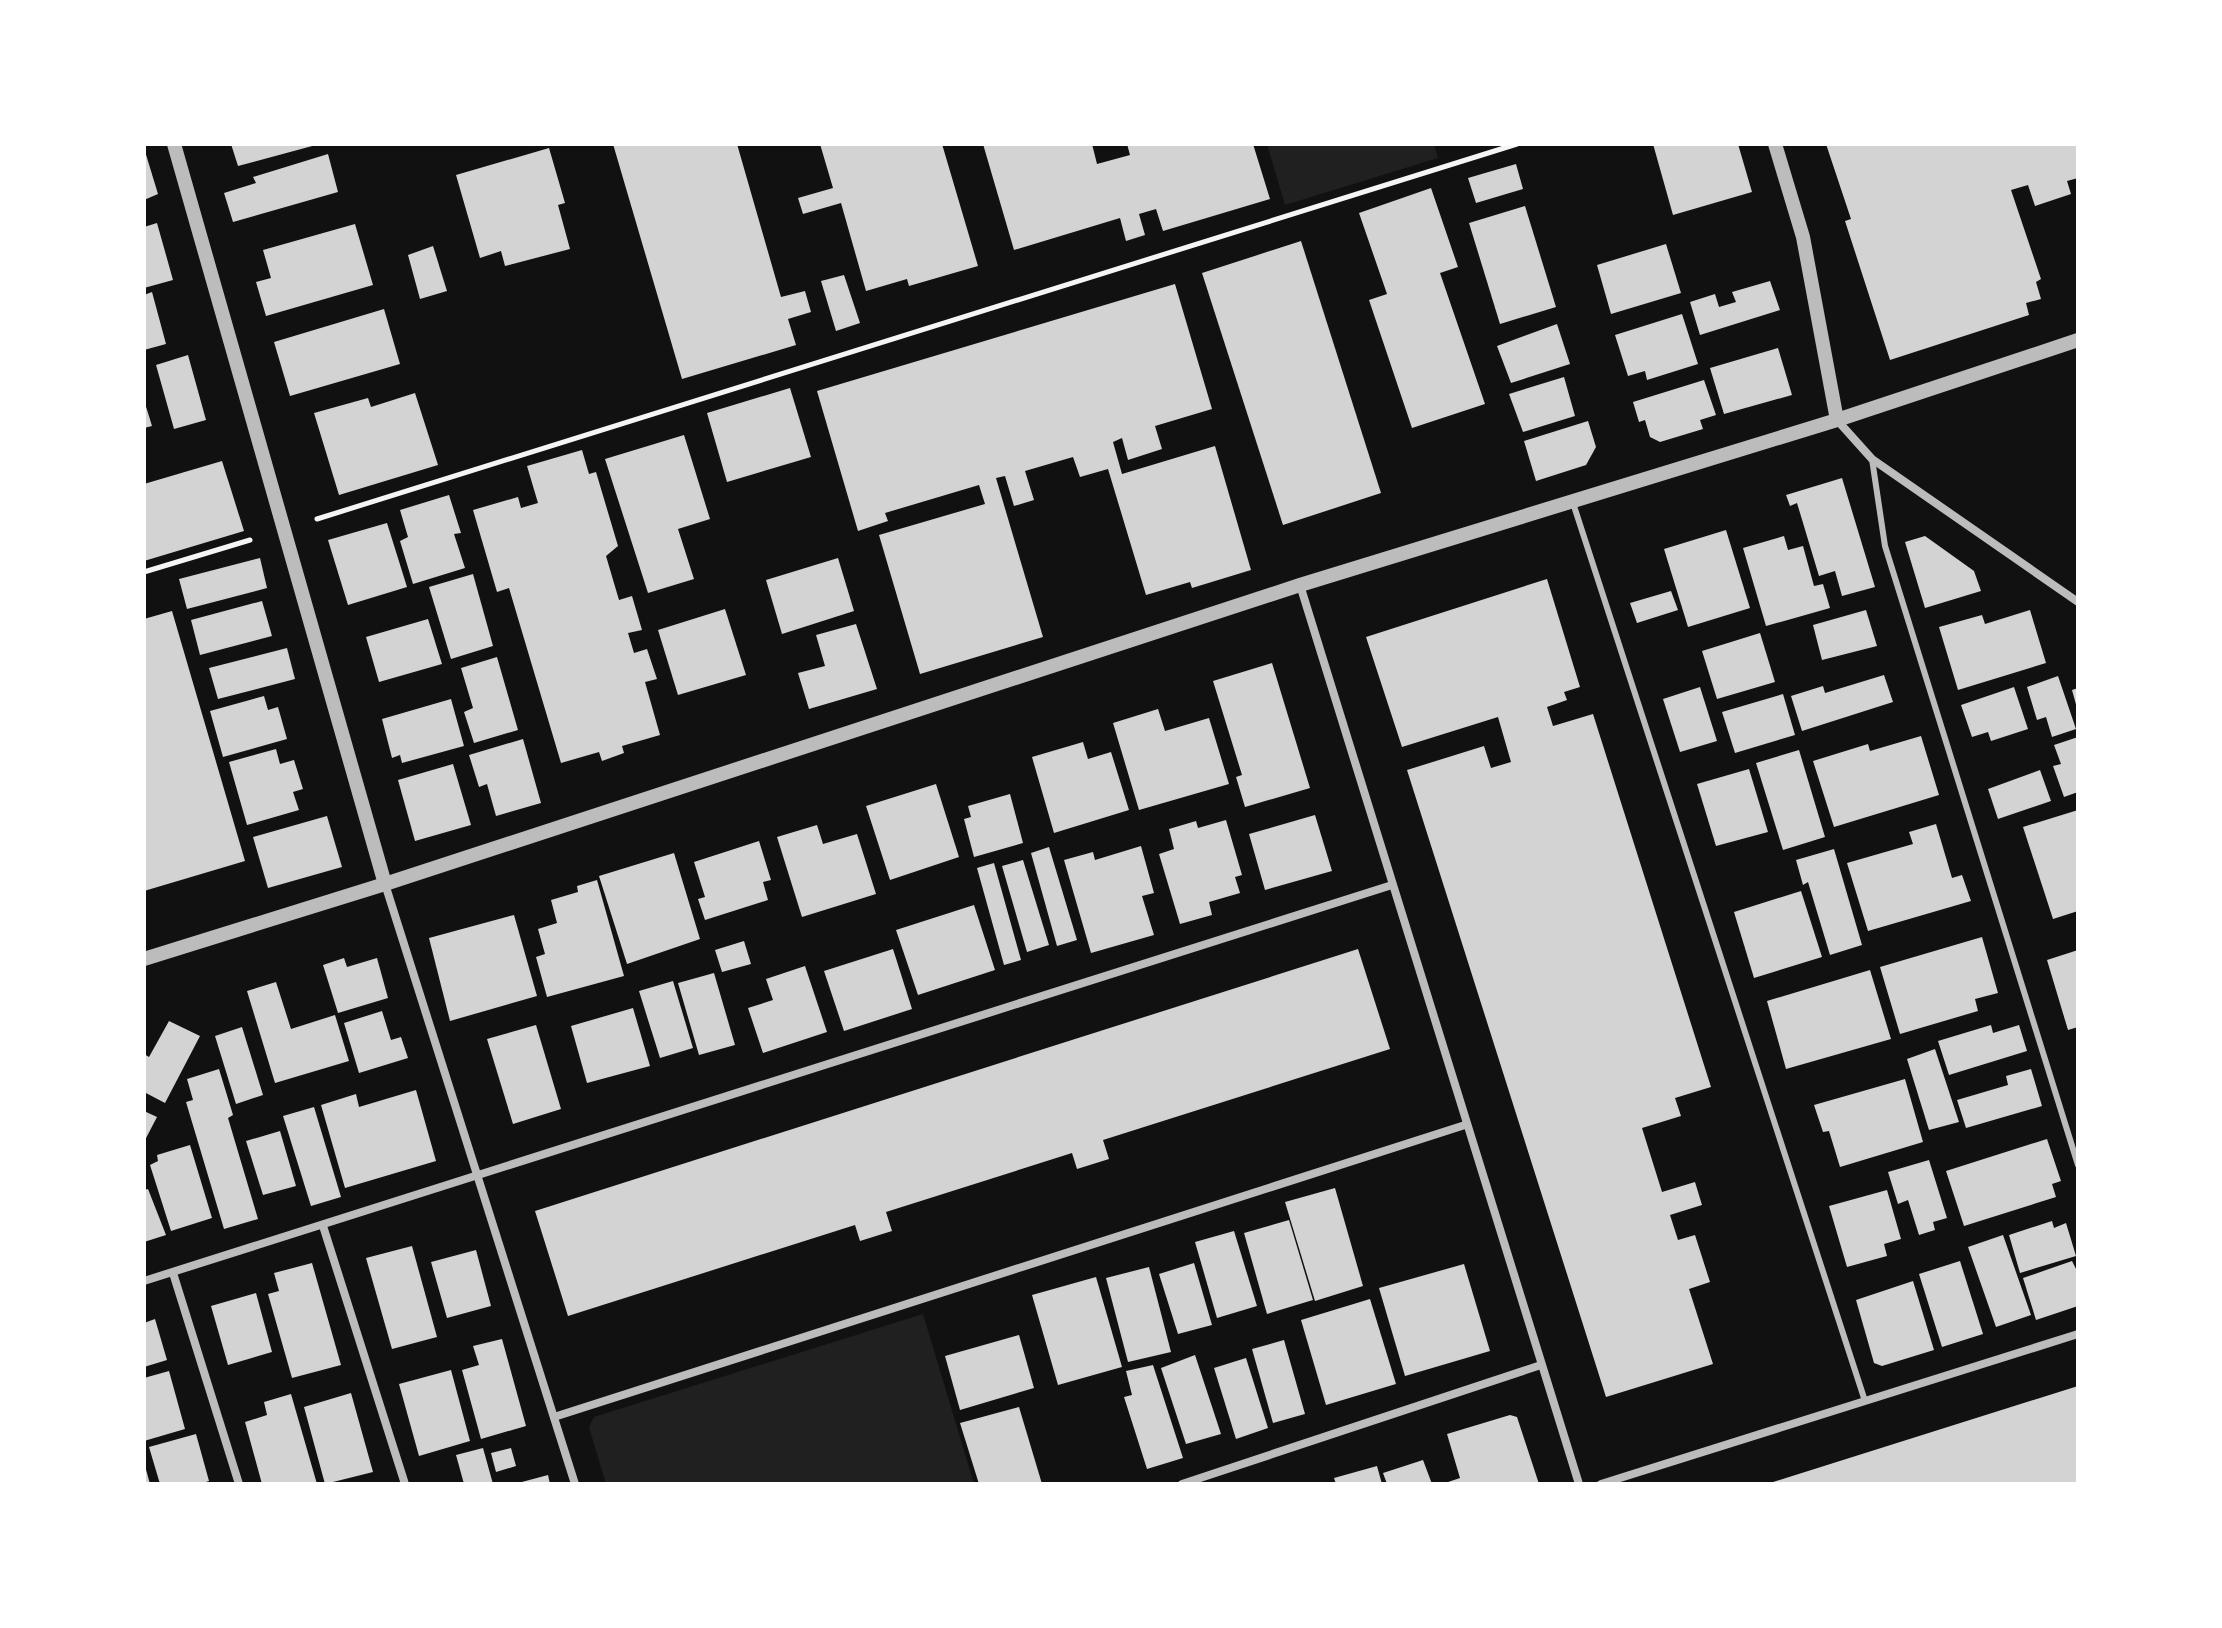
<svg xmlns="http://www.w3.org/2000/svg" width="2222" height="1628" font-family="'Exo 2',sans-serif">
<style>
.green{fill:#202020}
.building{fill:#d3d3d3}
.lines{fill:none;stroke-linecap:round;stroke-linejoin:round}
.path{stroke:#f5f5f5;stroke-width:5}
.service{stroke:#bcbcbc;stroke-width:6}
.minor{stroke:#bcbcbc;stroke-width:8}
.tertiary{stroke:#bcbcbc;stroke-width:14}
</style>
<rect width="100%" height="100%" fill="#111"/>
<!-- green -->
<g class="green">
<polygon points="1267,144 1434,144 1438,158 1285,205"/>
<polygon points="923,1314 974,1484 606,1484 589,1427 594,1417"/>
</g>
<!-- building -->
<g class="building">
<polygon points="231,144 316,144 316,145 238,166"/>
<polygon points="613,144 737,144 781,297 805,291 811,312 788,319 796,345 682,379"/>
<polygon points="820,144 942,144 978,266 909,286 907,279 866,291 841,203 803,214 798,198 833,188"/>
<polygon points="983,144 1092,144 1097,164 1130,155 1127,144 1253,144 1270,199 1163,231 1156,209 1139,214 1145,235 1126,241 1120,218 1014,250"/>
<polygon points="1653,144 1738,144 1752,192 1673,215"/>
<polygon points="1826,144 2078,144 2078,178 2067,181 2071,194 2035,206 2028,185 2011,190 2041,279 2036,282 2041,299 2026,303 2029,315 1890,360 1845,221 1851,219"/>
<polygon points="144,148 158,194 144,200"/>
<polygon points="549,148 565,203 558,205 570,249 505,266 501,251 480,258 456,175"/>
<polygon points="328,154 338,192 233,222 224,193 256,183 253,177"/>
<polygon points="1516,164 1523,189 1476,203 1468,178"/>
<polygon points="1431,188 1458,267 1440,273 1485,404 1412,428 1369,300 1387,294 1359,213"/>
<polygon points="1525,206 1556,307 1500,324 1469,223"/>
<polygon points="157,223 173,280 144,288 144,227"/>
<polygon points="355,224 373,285 266,316 256,282 271,278 263,250"/>
<polygon points="1301,241 1381,493 1283,525 1202,273"/>
<polygon points="1666,244 1681,293 1611,314 1597,265"/>
<polygon points="433,246 447,291 420,299 408,255"/>
<polygon points="844,275 860,323 836,331 821,281"/>
<polygon points="1770,281 1780,310 1700,335 1690,302 1715,294 1719,307 1736,302 1732,292"/>
<polygon points="1175,284 1212,409 1155,426 1162,449 1128,460 1122,438 1113,442 1122,474 1215,446 1251,570 1192,588 1190,582 1146,595 1108,469 1080,477 1073,457 1025,471 1034,500 1014,506 1005,476 996,478 1043,637 920,674 879,535 985,504 979,485 885,513 888,521 858,531 817,391"/>
<polygon points="152,292 166,344 144,350 144,295"/>
<polygon points="384,309 400,364 290,396 274,342"/>
<polygon points="1682,314 1698,364 1647,380 1645,371 1628,376 1615,335"/>
<polygon points="1557,324 1570,364 1511,383 1497,346"/>
<polygon points="1778,348 1792,395 1724,414 1710,368"/>
<polygon points="188,355 206,420 174,429 156,365"/>
<polygon points="1564,377 1575,416 1523,432 1509,394"/>
<polygon points="1704,380 1716,415 1700,420 1703,429 1660,442 1650,437 1645,420 1639,422 1633,402"/>
<polygon points="790,388 811,457 727,482 707,413"/>
<polygon points="415,393 438,465 339,495 314,413 368,398 371,407"/>
<polygon points="144,400 152,426 144,428"/>
<polygon points="1588,421 1596,447 1586,465 1536,481 1524,441"/>
<polygon points="684,435 710,519 678,529 694,579 648,593 605,459"/>
<polygon points="582,450 589,474 596,472 618,546 606,556 619,600 632,596 642,630 628,633 634,653 647,649 657,679 645,682 660,735 622,746 624,753 602,761 599,752 561,763 509,588 497,592 473,510 518,497 521,508 538,503 527,466"/>
<polygon points="222,461 244,531 144,561 144,484"/>
<polygon points="1842,478 1875,587 1842,596 1835,571 1819,576 1797,503 1790,506 1786,495"/>
<polygon points="449,495 461,533 454,534 465,568 413,584 400,541 408,537 400,510"/>
<polygon points="387,523 407,587 348,605 328,540"/>
<polygon points="1726,530 1750,608 1688,627 1664,549"/>
<polygon points="1784,536 1788,550 1803,546 1814,586 1823,584 1830,608 1766,626 1743,548"/>
<polygon points="1925,536 1974,571 1981,591 1925,608 1905,542"/>
<polygon points="260,558 267,588 187,609 179,579"/>
<polygon points="838,558 854,611 782,634 766,580"/>
<polygon points="473,574 493,646 451,659 429,587"/>
<polygon points="1547,579 1580,687 1564,692 1567,700 1547,707 1553,726 1593,714 1711,1087 1675,1098 1681,1116 1642,1128 1662,1192 1695,1182 1702,1205 1670,1215 1678,1240 1695,1235 1710,1282 1689,1289 1713,1364 1606,1397 1407,770 1484,746 1491,768 1511,762 1498,717 1402,747 1366,637"/>
<polygon points="1671,591 1678,610 1637,623 1630,603"/>
<polygon points="262,601 272,636 200,655 191,620"/>
<polygon points="725,609 746,675 678,695 658,630"/>
<polygon points="1866,610 1877,646 1822,660 1813,625"/>
<polygon points="2030,610 2046,663 1958,690 1939,627 1982,615 1985,624"/>
<polygon points="172,611 245,861 144,891 144,619"/>
<polygon points="428,619 442,664 379,682 366,637"/>
<polygon points="856,624 877,689 809,709 798,673 825,666 816,635"/>
<polygon points="1760,633 1775,682 1717,699 1702,651"/>
<polygon points="287,648 295,679 218,699 209,668"/>
<polygon points="497,657 518,730 474,743 464,712 473,708 461,668"/>
<polygon points="1272,663 1310,788 1245,807 1236,777 1242,775 1213,681"/>
<polygon points="1884,675 1893,702 1802,731 1791,696 1823,686 1825,693"/>
<polygon points="2058,676 2076,729 2052,737 2046,717 2037,720 2027,687"/>
<polygon points="1700,687 1717,741 1680,752 1663,699"/>
<polygon points="2014,687 2028,729 1991,741 1988,732 1972,737 1961,705"/>
<polygon points="2078,688 2078,707 2077,708 2072,690"/>
<polygon points="1783,694 1795,735 1735,753 1722,712"/>
<polygon points="264,696 268,710 278,707 287,739 223,757 210,711"/>
<polygon points="451,699 464,746 402,763 400,755 392,758 382,719"/>
<polygon points="1158,709 1165,731 1209,718 1229,784 1139,810 1113,723"/>
<polygon points="1921,736 1939,795 1834,827 1813,761 1868,744 1870,751"/>
<polygon points="2078,737 2078,792 2064,797 2053,766 2061,764 2054,745"/>
<polygon points="523,739 541,803 496,816 487,784 479,787 469,755"/>
<polygon points="1083,742 1088,759 1111,752 1129,810 1054,833 1032,757"/>
<polygon points="276,749 280,764 294,760 303,789 293,792 299,810 247,825 229,762"/>
<polygon points="1799,750 1825,837 1783,850 1756,763"/>
<polygon points="453,764 471,825 415,841 398,780"/>
<polygon points="1749,769 1768,832 1716,846 1697,784"/>
<polygon points="2040,770 2051,801 1998,819 1988,789"/>
<polygon points="936,784 959,857 890,880 866,806"/>
<polygon points="1010,794 1023,843 974,857 964,819 971,817 968,806"/>
<polygon points="2078,810 2078,911 2053,919 2023,827"/>
<polygon points="1315,815 1332,871 1265,890 1249,834"/>
<polygon points="327,816 342,867 268,888 253,837"/>
<polygon points="1226,820 1242,875 1235,877 1240,893 1209,902 1212,915 1180,924 1159,854 1174,849 1169,829 1196,821 1198,828"/>
<polygon points="1936,824 1952,878 1962,875 1971,901 1868,931 1847,863 1913,844 1909,832"/>
<polygon points="817,825 823,844 857,834 876,894 802,917 777,837"/>
<polygon points="759,841 771,880 763,882 768,900 705,920 698,899 705,897 694,862"/>
<polygon points="1141,846 1154,893 1142,896 1154,935 1091,953 1064,860 1093,852 1095,860"/>
<polygon points="1049,847 1077,940 1057,946 1031,853"/>
<polygon points="1834,849 1862,945 1830,955 1808,882 1803,885 1796,860"/>
<polygon points="674,853 700,939 627,964 599,876"/>
<polygon points="1023,860 1049,945 1027,952 1002,866"/>
<polygon points="994,863 1021,960 1004,965 977,868"/>
<polygon points="597,880 624,976 547,997 536,957 545,954 538,929 557,923 551,900 578,892 577,886"/>
<polygon points="1801,891 1822,957 1754,978 1734,912"/>
<polygon points="974,905 995,970 918,995 896,930"/>
<polygon points="514,915 537,996 450,1021 429,938"/>
<polygon points="1982,937 1998,993 1975,999 1978,1011 1900,1034 1880,967"/>
<polygon points="744,941 751,964 722,972 715,950"/>
<polygon points="893,949 912,1009 844,1031 824,971"/>
<polygon points="1358,949 1390,1049 1103,1140 1109,1159 1077,1169 1072,1153 886,1212 892,1231 860,1241 855,1225 568,1316 535,1211"/>
<polygon points="2078,950 2078,1027 2068,1030 2047,960"/>
<polygon points="344,958 347,967 377,958 388,998 338,1013 323,965"/>
<polygon points="805,966 827,1032 763,1053 748,1008 773,1000 766,979"/>
<polygon points="1870,970 1891,1039 1786,1069 1767,1001"/>
<polygon points="714,973 735,1045 699,1055 678,983"/>
<polygon points="673,981 693,1048 660,1058 639,991"/>
<polygon points="276,982 291,1029 335,1015 349,1061 275,1083 247,991"/>
<polygon points="633,1008 650,1066 587,1083 571,1026"/>
<polygon points="382,1011 391,1040 401,1037 408,1058 359,1073 344,1023"/>
<polygon points="169,1021 200,1036 165,1103 144,1092 144,1054 149,1057"/>
<polygon points="536,1025 561,1109 513,1124 487,1039"/>
<polygon points="1991,1025 1993,1033 2019,1025 2027,1051 1949,1075 1938,1041"/>
<polygon points="242,1027 263,1095 236,1104 215,1036"/>
<polygon points="1935,1049 1959,1122 1929,1130 1907,1059"/>
<polygon points="219,1069 233,1115 228,1118 258,1219 224,1229 186,1102 193,1100 187,1079"/>
<polygon points="2031,1069 2042,1106 1966,1128 1957,1100 2008,1085 2006,1076"/>
<polygon points="1905,1079 1923,1142 1840,1167 1829,1131 1823,1132 1814,1105"/>
<polygon points="416,1090 436,1161 345,1188 321,1105 356,1094 359,1107"/>
<polygon points="314,1107 341,1197 311,1206 283,1116"/>
<polygon points="144,1111 157,1117 144,1142"/>
<polygon points="280,1131 296,1186 263,1195 246,1141"/>
<polygon points="2047,1139 2061,1181 2052,1184 2056,1197 1964,1226 1946,1171"/>
<polygon points="190,1145 212,1218 171,1231 150,1165 158,1161 157,1155"/>
<polygon points="1929,1160 1947,1218 1933,1222 1935,1230 1919,1235 1908,1200 1898,1204 1888,1172"/>
<polygon points="1335,1188 1363,1286 1315,1301 1285,1202"/>
<polygon points="148,1189 166,1235 144,1242 144,1190"/>
<polygon points="1887,1190 1901,1239 1884,1244 1887,1256 1847,1267 1829,1206"/>
<polygon points="1289,1220 1313,1300 1267,1314 1244,1233"/>
<polygon points="2052,1221 2054,1228 2066,1223 2076,1256 2020,1273 2009,1235"/>
<polygon points="1234,1231 1257,1306 1217,1318 1195,1242"/>
<polygon points="2003,1235 2031,1315 1996,1327 1968,1247"/>
<polygon points="412,1246 437,1337 392,1349 366,1258"/>
<polygon points="476,1250 491,1306 447,1318 431,1262"/>
<polygon points="1960,1261 1983,1334 1942,1347 1919,1274"/>
<polygon points="2072,1261 2078,1273 2078,1306 2036,1320 2023,1278"/>
<polygon points="312,1263 341,1365 292,1378 268,1294 279,1291 274,1273"/>
<polygon points="1194,1263 1212,1325 1178,1334 1159,1274"/>
<polygon points="1464,1264 1490,1351 1405,1376 1379,1288"/>
<polygon points="1149,1267 1171,1352 1128,1362 1106,1278"/>
<polygon points="1096,1277 1122,1367 1058,1385 1032,1295"/>
<polygon points="1913,1281 1934,1350 1882,1366 1874,1363 1856,1300"/>
<polygon points="256,1293 272,1352 228,1365 211,1306"/>
<polygon points="1370,1299 1396,1384 1326,1405 1301,1320"/>
<polygon points="155,1319 167,1360 144,1367 144,1323"/>
<polygon points="1019,1335 1034,1388 960,1410 945,1356"/>
<polygon points="502,1339 526,1426 481,1439 462,1370 479,1365 473,1346"/>
<polygon points="1284,1340 1305,1414 1273,1423 1252,1349"/>
<polygon points="1195,1355 1221,1434 1186,1444 1161,1368"/>
<polygon points="1246,1358 1268,1428 1236,1439 1214,1368"/>
<polygon points="1153,1365 1183,1458 1147,1469 1124,1397 1132,1395 1126,1371"/>
<polygon points="451,1370 470,1441 419,1456 399,1384"/>
<polygon points="169,1371 185,1429 144,1441 144,1378"/>
<polygon points="2078,1386 2078,1484 1771,1484 1770,1483"/>
<polygon points="351,1393 373,1472 325,1484 304,1407"/>
<polygon points="291,1394 317,1484 262,1484 245,1422 267,1415 264,1402"/>
<polygon points="1019,1407 1042,1484 979,1484 960,1423"/>
<polygon points="1510,1415 1517,1417 1539,1484 1442,1484 1460,1478 1447,1434"/>
<polygon points="196,1434 209,1481 199,1484 160,1484 149,1447"/>
<polygon points="483,1448 493,1484 464,1484 456,1455"/>
<polygon points="511,1448 516,1466 496,1472 491,1453"/>
<polygon points="1423,1460 1432,1484 1387,1484 1383,1473"/>
<polygon points="145,1466 150,1484 144,1484"/>
<polygon points="1377,1466 1382,1484 1336,1484 1334,1478"/>
<polygon points="548,1475 550,1484 518,1484 518,1483"/>
</g>
<g class="lines">
<!-- path -->
<g class="path">
<polyline points="317,519 1517,144"/>
<polyline points="144,572 250,540"/>
</g>
<!-- service -->
<g class="service">
<polyline points="1872,459 1885,546 2078,1165"/>
<polyline points="1573,503 1865,1401"/>
</g>
<!-- minor -->
<g class="minor">
<polyline points="1837,420 1872,459 2078,602"/>
<polyline points="1300,585 1579,1484"/>
<polyline points="385,884 575,1484"/>
<polyline points="323,1226 405,1484"/>
<polyline points="173,1273 239,1484"/>
<polyline points="144,1281 1392,885"/>
<polyline points="554,1417 1465,1125"/>
<polyline points="1182,1484 1541,1365"/>
<polyline points="1601,1484 2078,1334"/>
</g>
<!-- tertiary -->
<g class="tertiary">
<polyline points="174,144 385,884"/>
<polyline points="1775,144 1803,237 1837,420"/>
<polyline points="144,959 385,884 1300,585 1837,420 2078,340"/>
</g>
</g>
<!-- border -->
<rect width="2222" height="1628" fill="none" stroke="#ffffff" stroke-width="292"/>
</svg>
